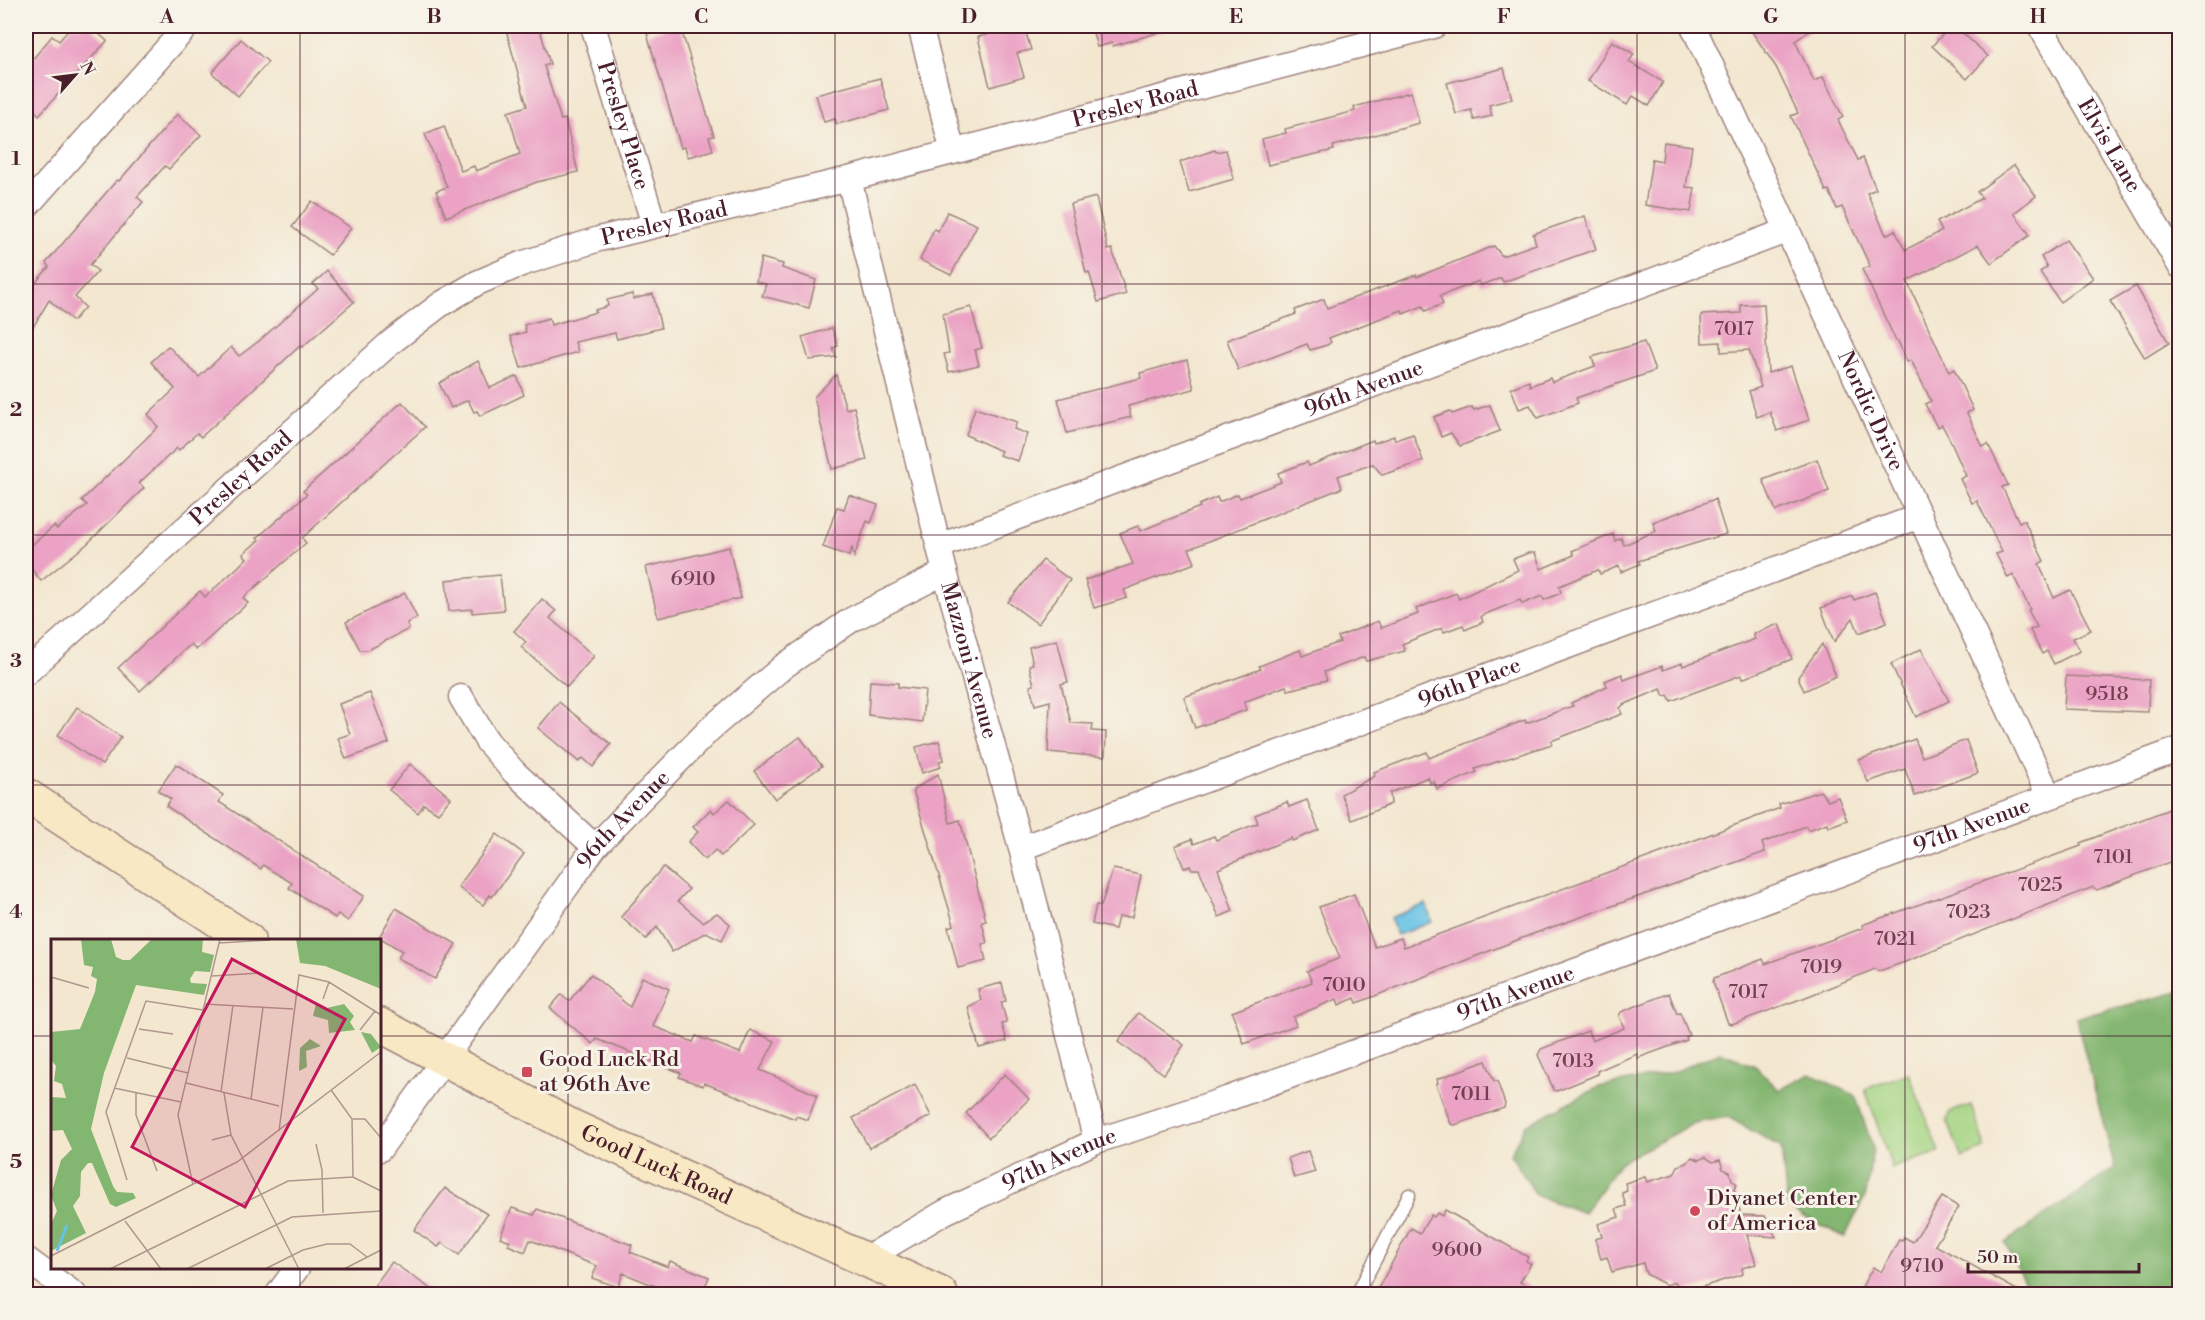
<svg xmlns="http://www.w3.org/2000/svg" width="2205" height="1320" font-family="'Libre Bodoni',serif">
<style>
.green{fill:#a4d482;stroke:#777a56;stroke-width:1.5}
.forest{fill:#83b670;stroke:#666a4e;stroke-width:1.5}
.water{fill:#67c3e5;stroke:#587188;stroke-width:1.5}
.building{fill:#eba2c4}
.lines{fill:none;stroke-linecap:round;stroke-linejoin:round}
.service-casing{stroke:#9e837e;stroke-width:15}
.minor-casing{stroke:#9e837e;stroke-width:27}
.secondary-casing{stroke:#9e837e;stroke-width:36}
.service{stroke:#fff;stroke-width:12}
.minor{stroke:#fff;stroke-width:24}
.secondary{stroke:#f8e8c3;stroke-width:33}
.grid{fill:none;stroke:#4a1f2b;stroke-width:1.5;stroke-opacity:0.55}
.poi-dot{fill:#d1495b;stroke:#f7f3e8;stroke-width:2}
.labels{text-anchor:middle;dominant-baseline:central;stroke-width:6;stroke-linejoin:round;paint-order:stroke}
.number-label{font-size:20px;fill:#724051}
.street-label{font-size:22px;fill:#4a1f2b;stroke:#f7f3e8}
.poi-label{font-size:22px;fill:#4a1f2b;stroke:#f7f3e8;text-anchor:start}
.inset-river{fill:none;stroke:#67c3e5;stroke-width:3}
.inset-road{fill:none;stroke:#af978e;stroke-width:1.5}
.view{fill:#c2185b;fill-opacity:0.15;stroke:#c2185b;stroke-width:3}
.inset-edge{fill:none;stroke:#4a1f2b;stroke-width:3}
.neatline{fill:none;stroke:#4a1f2b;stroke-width:2}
.grid-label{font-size:20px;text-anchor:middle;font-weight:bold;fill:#4a1f2b}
</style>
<rect width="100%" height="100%" fill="#f7f3e8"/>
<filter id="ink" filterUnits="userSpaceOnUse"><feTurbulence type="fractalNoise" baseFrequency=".0167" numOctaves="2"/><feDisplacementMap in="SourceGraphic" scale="12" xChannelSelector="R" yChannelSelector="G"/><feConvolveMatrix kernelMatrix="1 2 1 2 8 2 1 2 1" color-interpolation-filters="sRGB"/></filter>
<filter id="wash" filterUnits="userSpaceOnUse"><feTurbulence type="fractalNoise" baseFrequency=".008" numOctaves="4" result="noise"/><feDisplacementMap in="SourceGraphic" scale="24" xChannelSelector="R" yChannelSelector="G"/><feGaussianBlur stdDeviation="1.35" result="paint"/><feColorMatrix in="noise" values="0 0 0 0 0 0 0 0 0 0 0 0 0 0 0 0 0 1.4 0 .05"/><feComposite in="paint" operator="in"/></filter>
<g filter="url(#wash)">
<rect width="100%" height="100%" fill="#f3e7d0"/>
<!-- green -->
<g class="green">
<polygon points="1909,1073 1939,1152 1892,1168 1865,1089"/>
<polygon points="1971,1105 1985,1144 1984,1149 1962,1158 1947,1120 1950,1112"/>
</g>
<!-- forest -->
<g class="forest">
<polygon points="2179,992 2179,1294 2030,1294 2005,1243 2115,1168 2076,1018"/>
<polygon points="1720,1052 1755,1066 1779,1090 1810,1074 1855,1095 1873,1148 1866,1194 1845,1237 1804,1217 1787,1204 1781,1147 1728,1117 1694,1123 1620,1162 1584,1213 1537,1196 1510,1154 1526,1125 1599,1087 1674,1072"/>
</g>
<!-- water -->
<polygon class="water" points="1426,904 1432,922 1397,935 1390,918"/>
<g id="blocks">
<!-- building -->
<g class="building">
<polygon points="72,26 90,26 107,41 39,115 26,102 26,67 52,36 59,41"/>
<polygon points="505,26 539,26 550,64 544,66 561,120 565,119 578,172 537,182 446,217 436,191 447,187 425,134 444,126 461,171 474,166 476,171 520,154 508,112 527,106"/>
<polygon points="674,26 680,26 714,136 709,137 713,150 688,157 685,147 681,148 647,34"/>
<polygon points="1018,26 1024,26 1031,50 1017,53 1024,77 990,87 978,37"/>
<polygon points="1091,26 1167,26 1167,30 1113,46 1112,43 1097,47"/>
<polygon points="1748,26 1817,26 1795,41 1814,81 1823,77 1843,117 1838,120 1858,160 1863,158 1876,189 1867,193 1886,235 1895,230 1905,250 1942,231 1937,222 1982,198 1977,192 2014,165 2036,196 2014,213 2030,235 1991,263 1978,245 1907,281 1949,372 1954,369 1973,410 1967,413 1983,447 1988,444 2008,485 2002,487 2019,522 2024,520 2044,561 2039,564 2054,598 2070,590 2091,630 2073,638 2080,651 2054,664 2047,651 2042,654 2030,630 2037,627 2028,610 2030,609 2013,575 2008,578 1996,554 2002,552 1977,501 1972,503 1960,479 1966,476 1949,438 1942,425 1937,427 1925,404 1931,401 1911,360 1907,362 1898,341 1896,341 1862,269 1870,266 1842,207 1837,209 1829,190 1826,191 1791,116 1798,113 1776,67"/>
<polygon points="1951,26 1955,26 1988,56 1967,79 1932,46"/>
<polygon points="241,39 268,62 238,96 212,73"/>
<polygon points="1612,41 1634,54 1629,62 1663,82 1649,106 1633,96 1627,105 1588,81"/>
<polygon points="1504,68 1512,99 1489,105 1492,116 1474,120 1471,110 1456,114 1447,83"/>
<polygon points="880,78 889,110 837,124 835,119 824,122 816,95"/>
<polygon points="1411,92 1419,123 1333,146 1334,150 1268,165 1262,139 1286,133 1285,129 1355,111 1354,107"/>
<polygon points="177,114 201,135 169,169 165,166 137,197 143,202 90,265 98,271 75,297 85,307 73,321 49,300 26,339 26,294 49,267 46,263 117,180 119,181"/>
<polygon points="1664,142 1692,146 1686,187 1695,188 1691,212 1645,205 1652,159 1662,161"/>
<polygon points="1215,150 1216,152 1226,150 1234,179 1189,192 1180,162"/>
<polygon points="1096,197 1108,250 1112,249 1126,294 1098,302 1089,272 1086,273 1070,204"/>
<polygon points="312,201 351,228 330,255 292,227"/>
<polygon points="947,212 977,225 951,275 920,260 934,229 938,231"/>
<polygon points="1585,216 1596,249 1503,282 1501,278 1481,285 1479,281 1440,296 1443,304 1425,311 1423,306 1403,314 1402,310 1329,338 1331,342 1327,345 1310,350 1307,344 1238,370 1227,340 1296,314 1295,310 1324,299 1327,308 1416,275 1417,277 1494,246 1502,256 1536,244 1533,234"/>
<polygon points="2066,240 2093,278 2060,302 2040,272 2047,267 2041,257"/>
<polygon points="761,258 783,264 782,268 816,280 809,308 762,296 766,284 756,282"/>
<polygon points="327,271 354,302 302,347 300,346 201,437 197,433 179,450 177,448 139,483 144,488 87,544 41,581 26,562 26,550 54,526 57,529 87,505 82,500 158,427 148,414 175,389 151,362 168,346 199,377 231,347 239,356 259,341 318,289 313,284"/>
<polygon points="2136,286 2169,343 2145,358 2110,301"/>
<polygon points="632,294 633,299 653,294 661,328 617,339 615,333 575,342 578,352 521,368 511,336 526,332 524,325 549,318 551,325 596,312 595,310 608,306 607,300"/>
<polygon points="1764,304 1768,373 1791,366 1809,420 1777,431 1770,412 1757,417 1749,391 1761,387 1749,350 1721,352 1721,342 1702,343 1701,315 1741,313 1741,305"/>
<polygon points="971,307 982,348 975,350 979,365 949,372 944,354 949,353 943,314"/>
<polygon points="832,328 838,346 833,348 836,357 809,360 802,337"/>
<polygon points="1644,342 1655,371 1576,398 1578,403 1538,418 1530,405 1519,409 1511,388 1529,381 1530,386 1550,378 1552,382 1595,366 1592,357"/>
<polygon points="1187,360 1194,389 1128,406 1131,417 1067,433 1058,399 1141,378 1140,373"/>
<polygon points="478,361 490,388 517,376 524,395 480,416 477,411 474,412 468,400 451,408 439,383"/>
<polygon points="836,375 846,409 854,407 867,460 832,469 814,397"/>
<polygon points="402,402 425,427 302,538 306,543 243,598 248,603 196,650 191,644 140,691 118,668 200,591 205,597 238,567 247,558 243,554 259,540 257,538 307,494 303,491"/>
<polygon points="1490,405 1500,431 1460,446 1451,433 1441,437 1434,417 1450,411 1452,414 1472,407 1474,410"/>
<polygon points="975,408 1017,422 1014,429 1027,434 1018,461 999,455 1001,451 966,435"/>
<polygon points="1413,434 1423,461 1382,475 1373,464 1338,476 1342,488 1189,549 1195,563 1124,590 1127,598 1094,608 1085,580 1133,564 1120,533 1138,526 1140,531 1200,507 1199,505 1217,497 1219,502 1238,494 1240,498 1281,482 1278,473 1307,462 1309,466 1373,440 1374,443 1394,436 1395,440"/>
<polygon points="1817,459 1829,491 1776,511 1763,480"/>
<polygon points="849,495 878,505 871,523 867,521 854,557 852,548 849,556 823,547 837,507 844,509"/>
<polygon points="1715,499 1726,534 1638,561 1640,564 1621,572 1619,566 1600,574 1598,570 1559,586 1561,593 1544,600 1542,596 1522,604 1520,600 1481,616 1483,622 1465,630 1463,625 1444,632 1442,628 1402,644 1405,651 1366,661 1364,657 1324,672 1327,680 1288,690 1286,686 1244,702 1246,710 1195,728 1184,697 1261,669 1259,666 1300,650 1302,656 1340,642 1338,637 1378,621 1381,628 1418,614 1416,609 1456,593 1459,599 1518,570 1513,559 1528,553 1535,553 1541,569 1574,555 1572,551 1613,534 1615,541 1621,538 1624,545 1656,531 1653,522"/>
<polygon points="729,547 741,598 658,618 646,567"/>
<polygon points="1043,560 1070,580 1038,624 1008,602"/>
<polygon points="500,575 504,610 472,613 472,609 449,611 446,580"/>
<polygon points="1875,592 1887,622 1859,633 1853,618 1834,642 1821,608 1852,596 1854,600"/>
<polygon points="405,593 417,618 407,623 409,629 368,650 360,650 346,622"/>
<polygon points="542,599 556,611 550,618 594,656 567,687 521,647 526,642 514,631"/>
<polygon points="1779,624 1792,659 1742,679 1741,675 1671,701 1668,695 1664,696 1661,689 1623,705 1620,708 1622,714 1551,741 1552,744 1475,769 1477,772 1437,789 1434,781 1430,783 1428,777 1390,793 1391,804 1352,820 1341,794 1375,776 1374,772 1427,752 1429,758 1525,720 1526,723 1573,706 1571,703 1607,686 1605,681 1622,674 1624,680 1662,666 1663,670 1682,663 1683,666 1755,639 1753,634"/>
<polygon points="1057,640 1068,682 1061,684 1071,723 1093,724 1092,731 1106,732 1105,757 1048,752 1050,701 1035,705 1030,686 1034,685 1029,665 1033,664 1029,647"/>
<polygon points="1822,644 1836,676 1804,691 1798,677"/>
<polygon points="1921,649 1949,701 1916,717 1891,664"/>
<polygon points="2066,676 2149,680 2148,712 2064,709"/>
<polygon points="870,681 898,683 898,687 925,690 922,722 868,715"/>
<polygon points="370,693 389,743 346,759 338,738 350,734 339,704"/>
<polygon points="559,702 611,744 593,767 583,758 579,762 538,728"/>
<polygon points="77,707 121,737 102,765 58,735"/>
<polygon points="800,737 822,766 775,799 754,771"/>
<polygon points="1915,739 1922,757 1966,740 1978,773 1915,796 1905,769 1868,782 1859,760"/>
<polygon points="939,741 944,760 939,761 941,767 922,773 916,747"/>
<polygon points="176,764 223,795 219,802 364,896 348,921 338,914 335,918 289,888 292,883 263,865 261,869 166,806 171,799 158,791"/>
<polygon points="410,764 451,798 438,813 424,804 418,813 389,790"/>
<polygon points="938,774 950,823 960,820 986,921 982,922 987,943 982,944 986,961 958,968 948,927 954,925 913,790"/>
<polygon points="1820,791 1828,801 1838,797 1847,820 1828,827 1827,823 1808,830 1806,826 1762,843 1765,852 1530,935 1357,1003 1355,998 1339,1005 1337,999 1293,1017 1296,1025 1244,1044 1232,1012 1312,982 1307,971 1340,958 1319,907 1354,894 1375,947 1401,938 1404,947 1674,848 1780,808 1779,804"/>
<polygon points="729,800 754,825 721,856 715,850 705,860 688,842 698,832 693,827 711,809 714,813"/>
<polygon points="1307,800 1319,830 1292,841 1291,838 1218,869 1233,911 1219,917 1199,869 1192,869 1190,866 1184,868 1175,846 1192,839 1194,844 1214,836 1216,840 1258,823 1255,815 1287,802 1289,807"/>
<polygon points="2180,805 2180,858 2097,890 2093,887 1905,962 1879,971 1875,969 1806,997 1732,1024 1728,1023 1713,982 1714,978 1763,959 1765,964 1863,928 1862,925 2081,846 2080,843"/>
<polygon points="497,834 524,854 492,897 490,895 483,905 458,887"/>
<polygon points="663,867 689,889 678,901 703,922 717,913 730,924 722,940 706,932 672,952 657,927 646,939 621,917"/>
<polygon points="1113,869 1141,875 1132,917 1118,917 1115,929 1092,924 1096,905 1101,906"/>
<polygon points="396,908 456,944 435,979 398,958 402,951 379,937"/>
<polygon points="591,974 630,1007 642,977 669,989 653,1026 693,1042 696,1036 740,1053 750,1030 775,1041 760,1070 817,1095 808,1120 796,1116 795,1119 704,1083 703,1086 679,1077 681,1073 597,1039 593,1044 550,1008 561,995 569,1001"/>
<polygon points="1002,983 1006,1001 1001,1002 1007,1023 1002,1024 1007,1041 979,1048 968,1007 981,1000 978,989"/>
<polygon points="1669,993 1677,1014 1680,1013 1689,1035 1686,1037 1687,1040 1638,1058 1637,1054 1597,1071 1598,1074 1574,1084 1557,1091 1554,1090 1538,1055 1541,1049 1588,1031 1592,1041 1624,1028 1619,1016 1621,1012"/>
<polygon points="1138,1013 1184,1045 1164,1074 1118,1042"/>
<polygon points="1486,1061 1494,1081 1497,1081 1505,1104 1504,1108 1455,1125 1451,1124 1436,1084 1438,1083 1437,1079"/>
<polygon points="1005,1074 1029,1099 989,1138 966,1113"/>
<polygon points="915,1085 931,1116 869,1148 853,1118"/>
<polygon points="1308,1151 1315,1172 1294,1178 1288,1158"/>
<polygon points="1692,1157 1699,1160 1705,1157 1713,1162 1720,1160 1723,1169 1730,1172 1732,1180 1737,1184 1734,1188 1741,1215 1765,1216 1776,1237 1747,1235 1756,1264 1742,1268 1743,1274 1683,1293 1675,1282 1666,1285 1646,1274 1643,1263 1612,1272 1607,1257 1601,1259 1595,1239 1602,1237 1598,1224 1619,1217 1616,1209 1626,1206 1622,1193 1627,1191 1625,1183 1645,1177 1647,1182 1674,1174 1678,1166 1687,1163"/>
<polygon points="445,1188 487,1214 459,1255 442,1243 438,1247 414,1230"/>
<polygon points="1942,1197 1959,1207 1935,1245 2024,1294 1858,1294 1873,1267 1881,1272 1899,1240 1902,1241 1904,1237 1913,1242"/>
<polygon points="512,1208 534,1215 537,1209 632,1245 630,1252 668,1267 670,1261 709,1277 702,1294 675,1294 623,1273 618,1287 592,1278 597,1266 530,1240 525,1252 508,1245 510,1241 500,1237"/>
<polygon points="1445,1210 1528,1257 1526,1261 1531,1264 1520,1282 1542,1294 1375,1294 1411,1228 1420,1233 1431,1215 1434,1217 1437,1213 1442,1216"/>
<polygon points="392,1262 438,1294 368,1294"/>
</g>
</g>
</g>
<g filter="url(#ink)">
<use href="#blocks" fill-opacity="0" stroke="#9e837e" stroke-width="1.5"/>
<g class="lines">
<defs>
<polyline id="service" points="1357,1294 1409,1195"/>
<g id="minor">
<path id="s1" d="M593,26L654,225"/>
<polyline points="920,26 953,152"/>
<path id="s2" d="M1693,26L2049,796"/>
<path id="s3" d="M2040,26L2180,266"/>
<path id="s4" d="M849,179L945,572L1021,848L1096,1141"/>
<polyline points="26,207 187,26"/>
<path id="s5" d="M940,546L1786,231"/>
<path id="s6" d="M26,673L390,343L441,304L477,283L521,264L599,239L849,179L1434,26"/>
<polyline points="461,697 487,741 514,772 595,847"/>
<path id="s7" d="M1021,848L1920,516"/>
<path id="s8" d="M380,1149L595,847L638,802L710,729L784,666L851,620L945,572"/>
<polyline points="26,1259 74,1294"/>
<path id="s9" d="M864,1260L945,1212L1096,1141L1227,1099L2180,749"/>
<polyline points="278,1294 297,1268"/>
</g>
<g id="secondary">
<polyline points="26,795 248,940"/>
<path id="s10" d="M380,1025L571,1126L941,1294"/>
</g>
</defs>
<!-- service casing -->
<use href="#service" class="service-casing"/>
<!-- minor casing -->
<use href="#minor" class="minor-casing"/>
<!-- secondary casing -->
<use href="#secondary" class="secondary-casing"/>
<!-- service -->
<use href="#service" class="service"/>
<!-- minor -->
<use href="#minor" class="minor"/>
<!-- secondary -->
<use href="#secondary" class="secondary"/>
</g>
</g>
<!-- grid -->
<path class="grid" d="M300,26V940M568,26V1294M835,26V1294M1102,26V1294M1370,26V1294M1637,26V1294M1905,26V1294M26,284H2180M26,535H2180M26,785H2180M26,1036H52M380,1036H2180M300,1268V1294"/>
<!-- markers -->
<g class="poi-dot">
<rect x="521" y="1066" width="12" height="12" rx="3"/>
<circle cx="1695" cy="1211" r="6"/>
</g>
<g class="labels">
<!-- number labels -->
<g class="number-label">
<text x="1734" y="329">7017</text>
<text x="693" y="579">6910</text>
<text x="2107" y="694">9518</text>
<text x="2113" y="857">7101</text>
<text x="2040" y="885">7025</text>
<text x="1968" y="912">7023</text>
<text x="1895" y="939">7021</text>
<text x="1821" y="967">7019</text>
<text x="1344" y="985">7010</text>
<text x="1748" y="992">7017</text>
<text x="1573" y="1061">7013</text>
<text x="1471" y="1094">7011</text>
<text x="1457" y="1250">9600</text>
<text x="1922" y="1266">9710</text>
</g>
<!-- street labels -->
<g class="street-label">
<text stroke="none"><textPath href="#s6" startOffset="1280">Presley Road</textPath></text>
<text stroke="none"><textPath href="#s1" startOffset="104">Presley Place</textPath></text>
<text stroke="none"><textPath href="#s3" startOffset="138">Elvis Lane</textPath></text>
<text stroke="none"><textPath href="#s6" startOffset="794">Presley Road</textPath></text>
<text stroke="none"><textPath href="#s5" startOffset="452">96th Avenue</textPath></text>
<text stroke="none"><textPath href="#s2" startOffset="424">Nordic Drive</textPath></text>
<text stroke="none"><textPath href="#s6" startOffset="290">Presley Road</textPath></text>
<text stroke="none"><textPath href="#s4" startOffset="496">Mazzoni Avenue</textPath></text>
<text stroke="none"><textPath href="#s7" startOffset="478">96th Place</textPath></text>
<text stroke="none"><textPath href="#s8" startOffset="410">96th Avenue</textPath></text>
<text stroke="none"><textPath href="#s9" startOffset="1192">97th Avenue</textPath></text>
<text stroke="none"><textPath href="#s9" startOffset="706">97th Avenue</textPath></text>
<text stroke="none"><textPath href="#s9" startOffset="220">97th Avenue</textPath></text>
<text stroke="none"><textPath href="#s10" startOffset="310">Good Luck Road</textPath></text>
</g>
<!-- poi labels -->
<g class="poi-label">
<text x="539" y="1059">Good Luck Rd<tspan x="539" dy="25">at 96th Ave</tspan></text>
<text x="1707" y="1198">Diyanet Center<tspan x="1707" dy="25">of America</tspan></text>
</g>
</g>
<!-- overview -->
<g transform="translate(51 939)">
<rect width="330" height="330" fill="#f3e7d0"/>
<path d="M30,0H60L65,18L72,21H79L101,0H152L151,13L163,16L159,33L144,32L139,40L140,44L156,45L153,56L85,46L53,134L40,190L62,247L66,253L82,254L85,259L65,268L59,265L41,224H37L30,233L29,257L22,267L35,294L0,312V285L6,272L0,256L10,221L21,210L12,191L0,192V158L15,159L11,145L3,142L5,127L0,121V93L29,90L44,53L46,40L40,37L42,28L33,26ZM245,0H330V50L274,27L249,24ZM265,64L276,69L293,65L303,77L299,83L304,91L278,94L277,81L262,77ZM310,93L320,95L330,108L321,114ZM259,100L270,107L255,112L256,128L248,132L249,109Z" fill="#83b670"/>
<path class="inset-river" d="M6,312L16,286"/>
<path class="inset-road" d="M168,4L219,1M161,37L208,34M0,38L38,49M272,60L278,43M154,65L242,70M88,90L122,95M309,91L324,72M76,119L137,134M135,144L228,167M63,149L130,163M280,151L301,180L302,238M170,153L182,66M85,154V176L106,232M173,154L180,196L248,330M200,160L212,68M301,180H314L330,199M228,192L248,36L278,43L330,76M161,201L180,196M265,205L271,231L272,274M76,241L55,173L95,62L152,71M142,246L127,176L169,0M74,282L110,330M0,317L186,223L330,113M59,330L237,242L302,238L330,252M136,330L241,278L330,272M214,330L252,311L276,305H299L316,318M293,330L330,311"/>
<path class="view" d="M181,20L294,80L194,268L81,208Z"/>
<rect width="330" height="330" class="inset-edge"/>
</g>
<!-- margin -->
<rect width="2205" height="1320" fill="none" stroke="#f7f3e8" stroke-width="66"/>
<!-- north arrow -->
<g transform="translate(75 75) rotate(62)" stroke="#f7f3e8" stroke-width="4.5" paint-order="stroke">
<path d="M0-4.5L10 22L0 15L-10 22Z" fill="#4a1f2b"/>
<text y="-9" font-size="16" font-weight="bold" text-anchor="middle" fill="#4a1f2b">N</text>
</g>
<!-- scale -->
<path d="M1968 1263v9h171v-9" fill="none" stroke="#4a1f2b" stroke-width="3"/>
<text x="1977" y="1263" font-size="18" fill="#4a1f2b" stroke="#f7f3e8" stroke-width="4.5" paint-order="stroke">50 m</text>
<rect x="33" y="33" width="2139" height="1254" class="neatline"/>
<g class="grid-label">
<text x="167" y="23">A</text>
<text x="434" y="23">B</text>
<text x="701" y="23">C</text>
<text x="969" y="23">D</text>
<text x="1236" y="23">E</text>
<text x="1504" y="23">F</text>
<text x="1771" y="23">G</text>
<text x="2038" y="23">H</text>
<text x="16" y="165">1</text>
<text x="16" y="416">2</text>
<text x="16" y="667">3</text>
<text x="16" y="918">4</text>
<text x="16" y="1168">5</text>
</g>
</svg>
